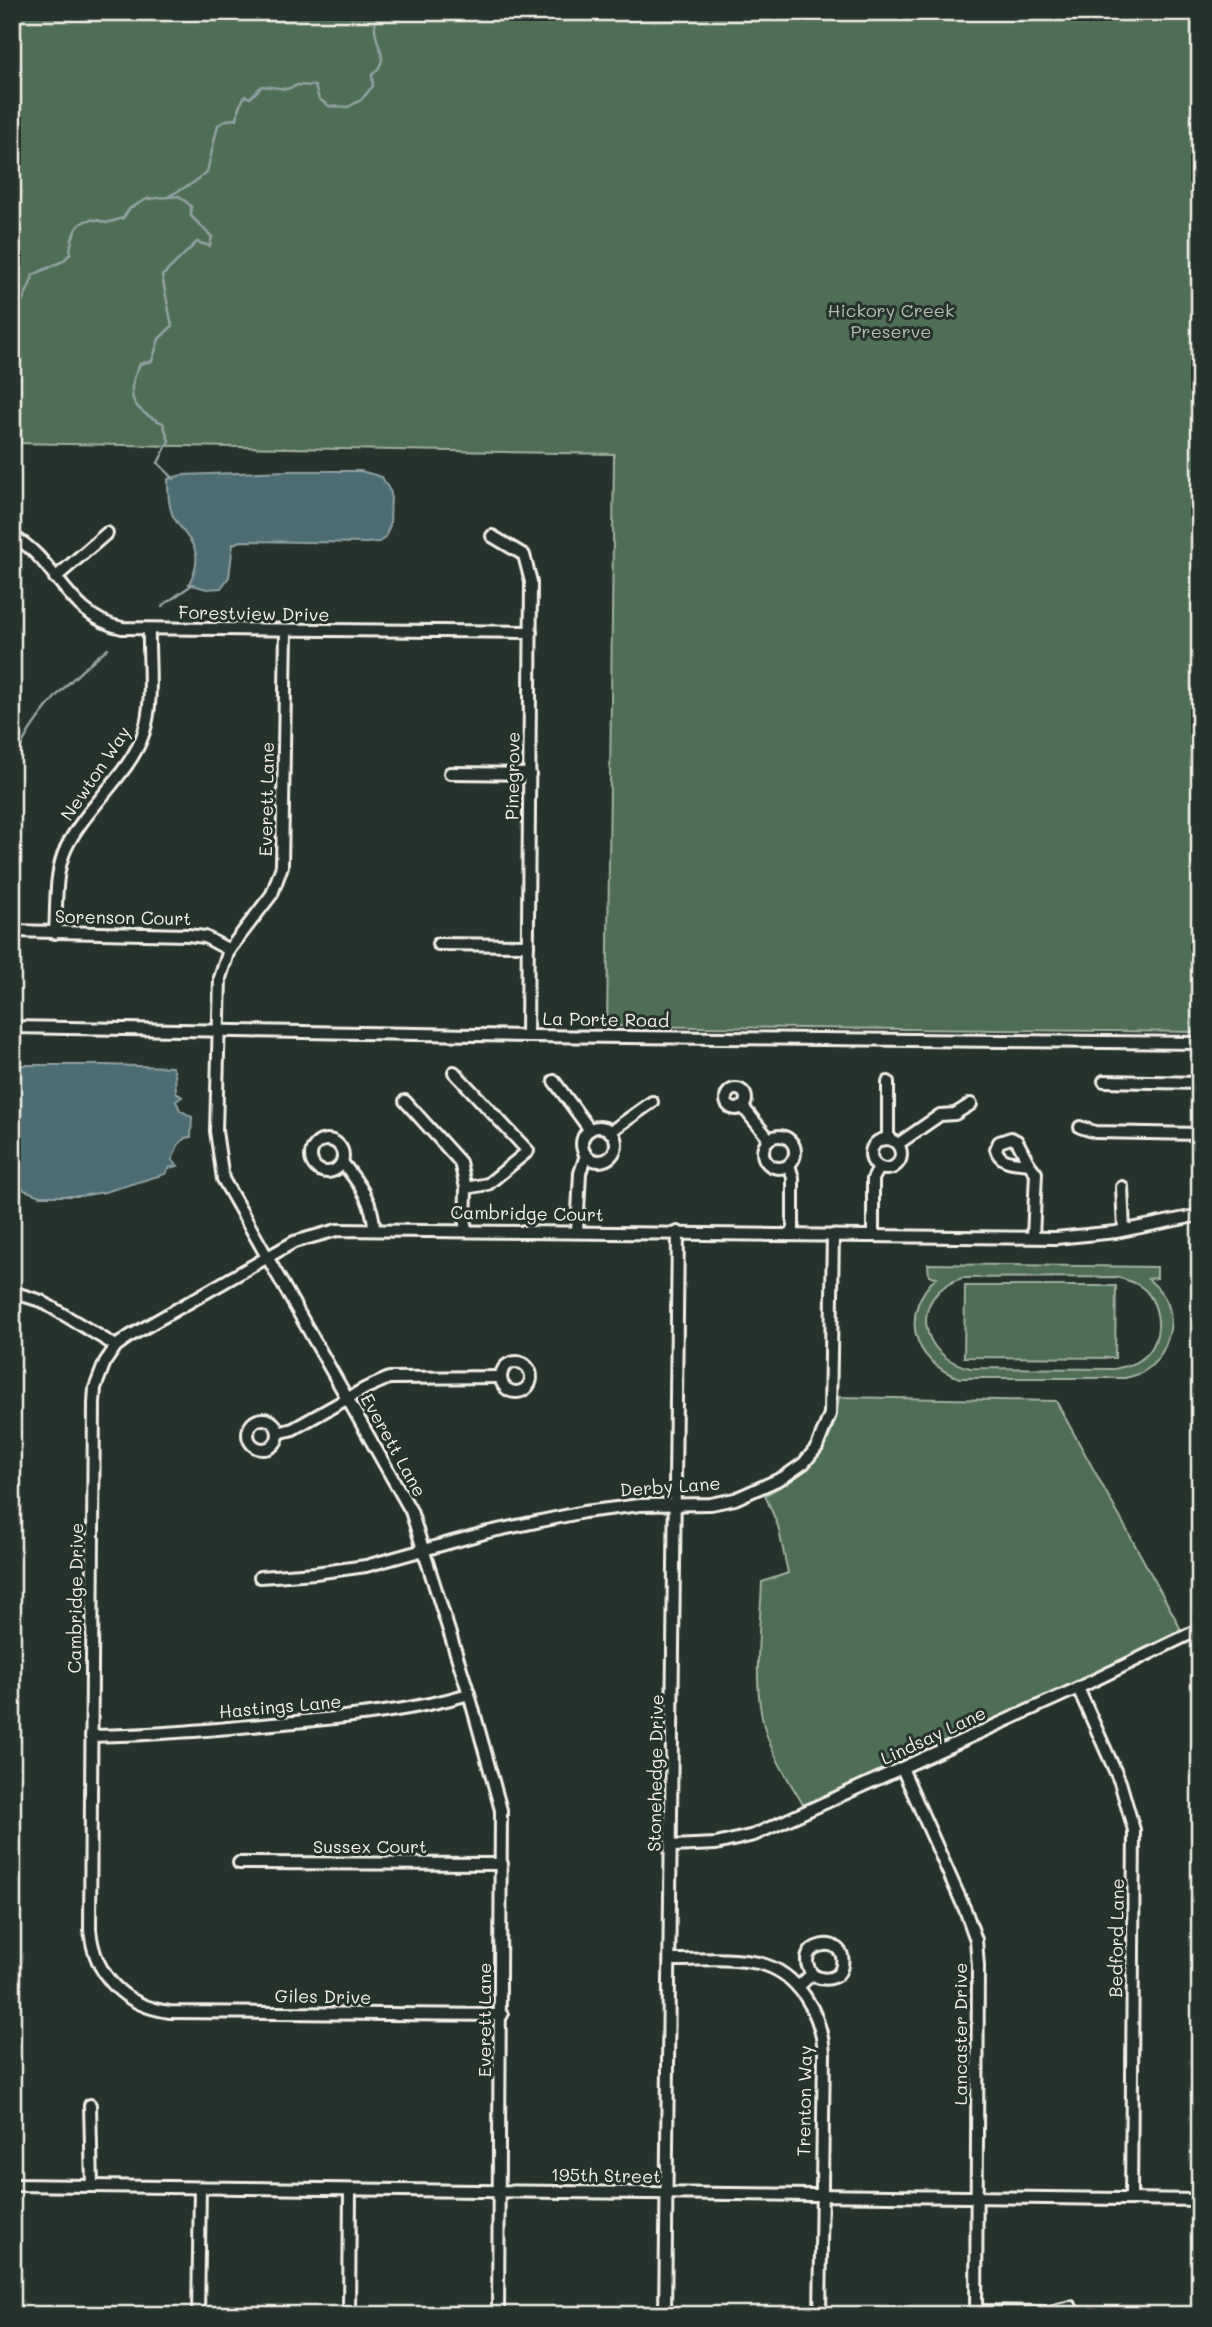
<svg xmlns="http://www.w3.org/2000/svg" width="1212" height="2327" font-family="Mali,sans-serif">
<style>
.built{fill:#383e3c}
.green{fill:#4f6e57;stroke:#a2b0a0;stroke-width:2;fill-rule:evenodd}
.water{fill:#4e6d74;stroke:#90a2a2;stroke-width:2}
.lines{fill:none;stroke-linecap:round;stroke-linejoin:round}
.stream{stroke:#90a2a2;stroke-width:2.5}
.minor-casing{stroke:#f4f1e8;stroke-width:16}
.minor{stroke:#26332d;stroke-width:10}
.labels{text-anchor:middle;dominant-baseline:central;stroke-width:6;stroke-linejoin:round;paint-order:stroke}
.park-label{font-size:18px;fill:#b2bdae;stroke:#26332d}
.street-label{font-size:18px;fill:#f4f1e8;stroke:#26332d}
</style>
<rect width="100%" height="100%" fill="#26332d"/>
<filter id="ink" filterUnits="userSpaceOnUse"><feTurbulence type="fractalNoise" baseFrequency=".0143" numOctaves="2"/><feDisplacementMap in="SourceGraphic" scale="14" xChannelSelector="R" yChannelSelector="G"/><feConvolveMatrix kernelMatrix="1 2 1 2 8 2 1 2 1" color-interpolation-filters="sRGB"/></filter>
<g filter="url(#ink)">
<!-- built -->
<polygon class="built" points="12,1480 20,1480 12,2315"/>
<!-- green -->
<g class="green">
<polygon points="12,12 1200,12 1200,1032 607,1026 614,454 12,443"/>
<path d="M928,1264L1157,1267V1278L1148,1279C1155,1285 1162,1292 1166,1300C1178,1325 1165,1360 1141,1373C1136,1375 1130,1377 1125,1378H960C911,1362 899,1311 937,1277L929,1276ZM1116,1277C1127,1280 1138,1283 1146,1291C1164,1312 1163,1349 1135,1363C1129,1366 1121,1367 1114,1369L971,1368C918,1358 908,1295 962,1278Z"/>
<polygon points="965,1286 1116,1286 1115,1358 964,1357"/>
<path d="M839,1397L1056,1401L1173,1614L1180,1628L1177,1633L1116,1665L804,1806C791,1784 777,1763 768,1739C751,1694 760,1630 762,1582L788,1573L778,1526L765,1495C812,1472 833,1450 839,1397Z"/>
</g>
<!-- water -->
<g class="water">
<path d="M288,471H361L382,477L391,493L390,525L385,538L379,542L366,543L241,541L233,544L229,577L221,588L207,589L189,584C206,549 191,545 174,518C168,507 168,491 168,479L182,475Z"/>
<polygon points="12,1065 103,1065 172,1067 175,1073 176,1092 182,1097 176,1101 180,1110 192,1117 191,1137 185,1138 178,1145 172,1160 178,1166 169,1168 165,1174 105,1192 80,1196 40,1196 24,1190 12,1173"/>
<polygon points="34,2311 73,2311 78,2315 22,2315 24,2312"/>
</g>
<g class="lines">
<!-- stream -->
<g class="stream">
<path d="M169,196L193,183L207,172L218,125L227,120L237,119L239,107L245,96L250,98L262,86L287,89L298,85L315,86L319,99L329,106L348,107L361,100L373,86L372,75C392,58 376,48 375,29C374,23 377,18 379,12"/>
<path d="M12,315L17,312C22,298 30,290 33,275L63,261L70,254C71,230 81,212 106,223L123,218L130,208L147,199L179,196L191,206V216L212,237L210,246L197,242L162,276L172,326L159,339L152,361L140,364C124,395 131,410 163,423L169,441L158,463L174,479"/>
<polyline points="162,606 193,584"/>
<path d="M12,761C17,755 19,749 23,742C42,707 77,673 108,648"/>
</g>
<defs>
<g id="minor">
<path d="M12,536C57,559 66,616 122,628L531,632"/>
<polyline points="492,536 524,555 531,582 527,1036"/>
<polyline points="55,578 107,533"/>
<polyline points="286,631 282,866 272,894 229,950 220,978 216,1131 223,1179 411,1511 469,1694 501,1810 498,2315"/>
<polyline points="450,773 530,774"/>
<polyline points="12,931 188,935 205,937 229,950"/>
<path d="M55,933C57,905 54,874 66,848C85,808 131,773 144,732C154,700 148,662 149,629"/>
<polyline points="438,944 528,945"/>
<polyline points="12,1027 527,1036 1200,1043"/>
<polyline points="454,1072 528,1151 488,1184 466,1188"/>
<polyline points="554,1081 590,1130"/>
<polyline points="1104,1081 1200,1083"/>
<circle cx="736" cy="1099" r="10"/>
<polyline points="405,1101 460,1162 466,1188 465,1230"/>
<polyline points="743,1107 769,1139"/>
<polyline points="1080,1127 1095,1132 1200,1134"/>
<circle cx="599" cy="1144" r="17"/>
<polyline points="610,1132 652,1102"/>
<circle cx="779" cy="1152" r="16"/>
<circle cx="886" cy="1154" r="15"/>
<polyline points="888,1139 888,1082"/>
<circle cx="327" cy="1156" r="16"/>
<polyline points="898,1144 940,1115 955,1114 971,1104"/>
<path d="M342,1162C358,1182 374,1203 374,1229"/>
<path d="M1029,1164L1017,1141L1011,1138L999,1142L996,1149C1000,1164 1016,1162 1029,1164L1036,1173L1033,1237"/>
<polyline points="789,1165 793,1178 793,1234"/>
<polyline points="1122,1187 1124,1230"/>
<polyline points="577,1231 580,1173 586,1155"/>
<polyline points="873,1235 873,1179 879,1168"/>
<polyline points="12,1292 41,1301 116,1346"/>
<circle cx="516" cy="1377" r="15"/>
<circle cx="263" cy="1434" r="15"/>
<polyline points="278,1433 293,1429 366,1388 389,1378 501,1377"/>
<polyline points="260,1577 315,1573 366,1566 488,1532 584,1512 640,1505 711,1504 735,1499 784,1477 804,1463 817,1447 830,1414 833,1235"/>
<polyline points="1078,1688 1120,1782 1134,1830 1131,2199"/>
<path d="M91,1736C156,1735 220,1729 284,1723C347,1717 408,1712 469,1694"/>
<polyline points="902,1768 966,1912 976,1940 978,1966 976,2315"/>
<polyline points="672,1846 716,1844 754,1835 1078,1688 1200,1629"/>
<polyline points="239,1863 502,1864"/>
<path d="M670,1960C698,1960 730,1957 758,1963C799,1972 822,2015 824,2054L820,2315"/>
<path d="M798,1987L812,1974C790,1943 848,1932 842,1965C840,1980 823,1982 812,1974"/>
<path d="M502,2015L170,2012C124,2006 94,1975 90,1929L94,1403L95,1388L105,1362L116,1346L130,1336L294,1242L337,1230L1056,1238L1116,1232L1200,1215"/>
<polyline points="90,2105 92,2186"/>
<polyline points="12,2185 1200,2200"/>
<polyline points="976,2311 1049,2312 1071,2307"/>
<polyline points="198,2315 200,2188"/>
<polyline points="349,2315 350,2190"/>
<polyline points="665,2315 678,1232"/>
</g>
</defs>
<!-- minor casing -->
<use href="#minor" class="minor-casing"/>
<!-- minor -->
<use href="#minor" class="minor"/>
</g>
</g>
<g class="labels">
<!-- park labels -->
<g class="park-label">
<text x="891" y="310">Hickory Creek<tspan x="891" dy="21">Preserve</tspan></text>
</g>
<!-- street labels -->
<g class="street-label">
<text transform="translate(254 613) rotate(1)">Forestview Drive</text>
<text transform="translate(95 773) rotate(-56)">Newton Way</text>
<text transform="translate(512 776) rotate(-89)">Pinegrove</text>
<text transform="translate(266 799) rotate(-89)">Everett Lane</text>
<text transform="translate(123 917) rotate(1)">Sorenson Court</text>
<text transform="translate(606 1019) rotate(1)">La Porte Road</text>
<text transform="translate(527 1213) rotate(1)">Cambridge Court</text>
<text transform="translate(394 1445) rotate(61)">Everett Lane</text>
<text transform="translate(670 1486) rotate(-4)">Derby Lane</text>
<text transform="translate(75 1598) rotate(-89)">Cambridge Drive</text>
<text transform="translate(280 1706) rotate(-5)">Hastings Lane</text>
<text transform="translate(933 1735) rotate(-25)">Lindsay Lane</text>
<text transform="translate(655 1773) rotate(-89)">Stonehedge Drive</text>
<text x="370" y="1846">Sussex Court</text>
<text transform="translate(1116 1938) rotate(-89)">Bedford Lane</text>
<text transform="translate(323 1996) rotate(1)">Giles Drive</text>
<text transform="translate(484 2020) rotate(-90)">Everett Lane</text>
<text transform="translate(960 2034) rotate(-90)">Lancaster Drive</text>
<text transform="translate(804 2101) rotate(-89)">Trenton Way</text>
<text transform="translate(606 2175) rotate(1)">195th Street</text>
</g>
</g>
<!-- margin -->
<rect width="1212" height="2327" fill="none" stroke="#26332d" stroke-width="42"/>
<rect x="21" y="21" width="1170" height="2285" fill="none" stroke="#f4f1e8" stroke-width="2.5" filter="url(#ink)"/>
</svg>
